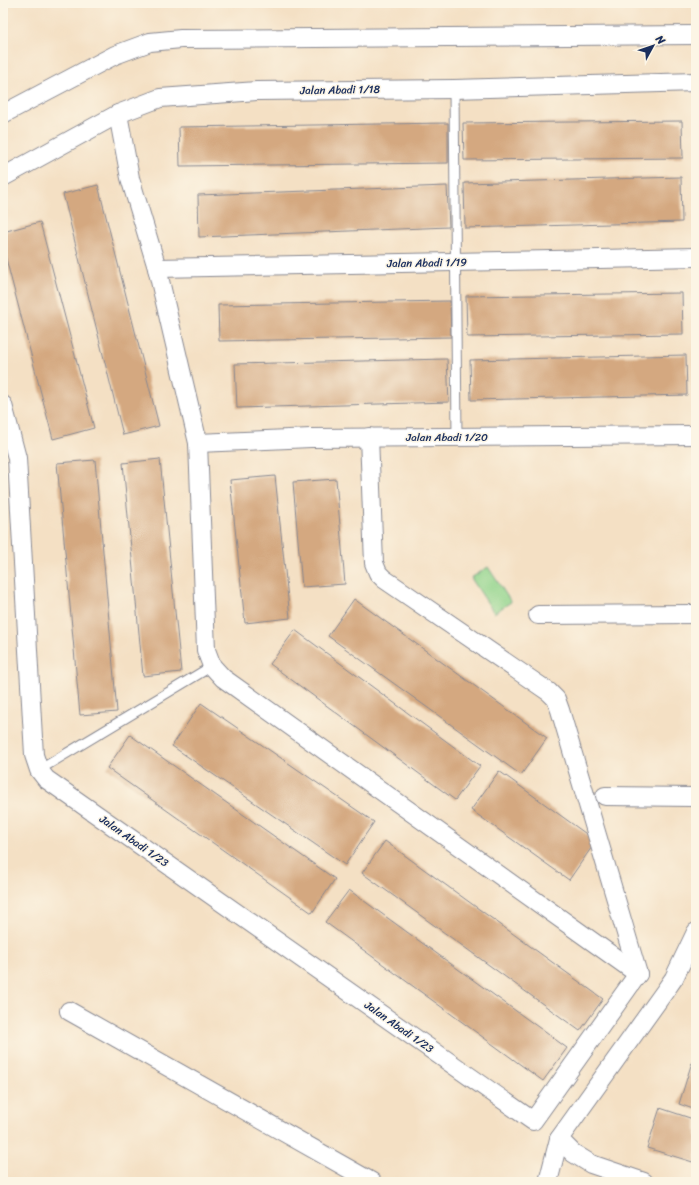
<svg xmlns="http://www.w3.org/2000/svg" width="699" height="1185" font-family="Sriracha,sans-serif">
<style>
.pitch{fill:#92d48c;stroke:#568275}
.building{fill:#d4a880}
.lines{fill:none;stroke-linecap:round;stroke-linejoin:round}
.service-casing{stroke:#888891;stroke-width:11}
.minor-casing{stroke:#888891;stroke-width:20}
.service{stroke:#fff;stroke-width:9}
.minor{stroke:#fff;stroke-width:18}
.labels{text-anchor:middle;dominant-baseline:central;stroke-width:3;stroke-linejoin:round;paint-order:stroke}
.street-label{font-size:11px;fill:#1b2f5e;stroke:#fcf5e5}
</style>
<rect width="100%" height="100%" fill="#fcf5e5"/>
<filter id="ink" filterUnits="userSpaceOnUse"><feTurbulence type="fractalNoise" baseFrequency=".025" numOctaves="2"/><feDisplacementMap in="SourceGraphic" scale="8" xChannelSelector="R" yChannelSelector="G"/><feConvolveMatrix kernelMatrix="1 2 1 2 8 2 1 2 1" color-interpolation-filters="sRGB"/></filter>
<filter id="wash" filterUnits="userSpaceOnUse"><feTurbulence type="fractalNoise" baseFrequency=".012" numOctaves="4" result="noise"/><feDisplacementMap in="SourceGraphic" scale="16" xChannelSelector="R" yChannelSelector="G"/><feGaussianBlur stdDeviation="0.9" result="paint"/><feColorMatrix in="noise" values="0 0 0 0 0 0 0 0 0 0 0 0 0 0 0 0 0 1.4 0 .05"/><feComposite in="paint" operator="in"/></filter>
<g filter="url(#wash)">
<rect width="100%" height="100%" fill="#f4e0c4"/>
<!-- pitch -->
<polygon class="pitch" points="488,567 511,602 494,613 471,578"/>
<g id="blocks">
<!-- building -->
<g class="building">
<polygon points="682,121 683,158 464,160 463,123"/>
<polygon points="448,123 448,163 180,166 179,127"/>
<polygon points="681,177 682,222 465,228 464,183"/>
<polygon points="98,185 159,426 123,435 63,194"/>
<polygon points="447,186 449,227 199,237 198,195"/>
<polygon points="40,222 94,428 53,439 3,247 3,232"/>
<polygon points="682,293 683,334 467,337 466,296"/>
<polygon points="450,301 451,337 219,341 218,305"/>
<polygon points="686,355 687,395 471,400 470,360"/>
<polygon points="447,359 449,402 237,408 235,364"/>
<polygon points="160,459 181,672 143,676 123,463"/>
<polygon points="95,460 117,712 80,715 57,463"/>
<polygon points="275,476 290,618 245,623 230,480"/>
<polygon points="336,479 345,584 302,587 293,482"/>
<polygon points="354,599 547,738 521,775 328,636"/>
<polygon points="295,630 480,766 455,800 270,664"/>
<polygon points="201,703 374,822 345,865 172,746"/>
<polygon points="130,735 335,879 312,913 107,768"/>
<polygon points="499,771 596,841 569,880 471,810"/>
<polygon points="385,841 603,999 580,1031 362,873"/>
<polygon points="349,890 567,1048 543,1081 325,922"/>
<polygon points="692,1062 696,1064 696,1110 679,1104"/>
<polygon points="660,1108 696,1120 696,1163 647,1148"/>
</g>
</g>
</g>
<g filter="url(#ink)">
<use href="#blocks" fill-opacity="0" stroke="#888891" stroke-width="1"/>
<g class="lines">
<defs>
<g id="service">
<polyline points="454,89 457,438"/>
<polyline points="39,770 212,666"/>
</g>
<g id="minor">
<polyline points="3,114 115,55 150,42 181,39 696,35"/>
<polyline points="118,114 130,178 157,268 198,443 206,650 212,666 223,678 638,974"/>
<polyline points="3,177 118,114 160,98 257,91 454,89 696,82"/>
<polyline points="157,268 696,257"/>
<polyline points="3,405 17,458 34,755 39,770 46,779 533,1121 638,974 560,710 556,699 549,692 384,579 378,573 374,563 369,437"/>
<polyline points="198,443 311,438 696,435"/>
<polyline points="538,615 696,614"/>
<polyline points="605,796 693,797 696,796"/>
<polyline points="69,1011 372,1182"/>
<polyline points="559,1139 573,1153 591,1164 644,1182"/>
<polyline points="548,1182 559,1139 665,991 674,978 696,932"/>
</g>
</defs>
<!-- service casing -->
<use href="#service" class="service-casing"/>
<!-- minor casing -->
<use href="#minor" class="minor-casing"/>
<!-- service -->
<use href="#service" class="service"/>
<!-- minor -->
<use href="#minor" class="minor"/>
</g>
</g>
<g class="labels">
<!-- street labels -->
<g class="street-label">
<text transform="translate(340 90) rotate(-1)">Jalan Abadi 1/18</text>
<text transform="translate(427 263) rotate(-1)">Jalan Abadi 1/19</text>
<text x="447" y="437">Jalan Abadi 1/20</text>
<text transform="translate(134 841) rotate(35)">Jalan Abadi 1/23</text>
<text transform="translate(399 1027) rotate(35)">Jalan Abadi 1/23</text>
</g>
</g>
<!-- margin -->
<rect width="699" height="1185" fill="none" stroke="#fcf5e5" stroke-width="16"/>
<!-- north arrow -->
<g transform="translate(653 46) rotate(50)" stroke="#fcf5e5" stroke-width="3" paint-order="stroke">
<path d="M0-3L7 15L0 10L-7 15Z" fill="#1b2f5e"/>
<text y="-6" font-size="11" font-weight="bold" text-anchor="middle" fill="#1b2f5e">N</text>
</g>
</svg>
